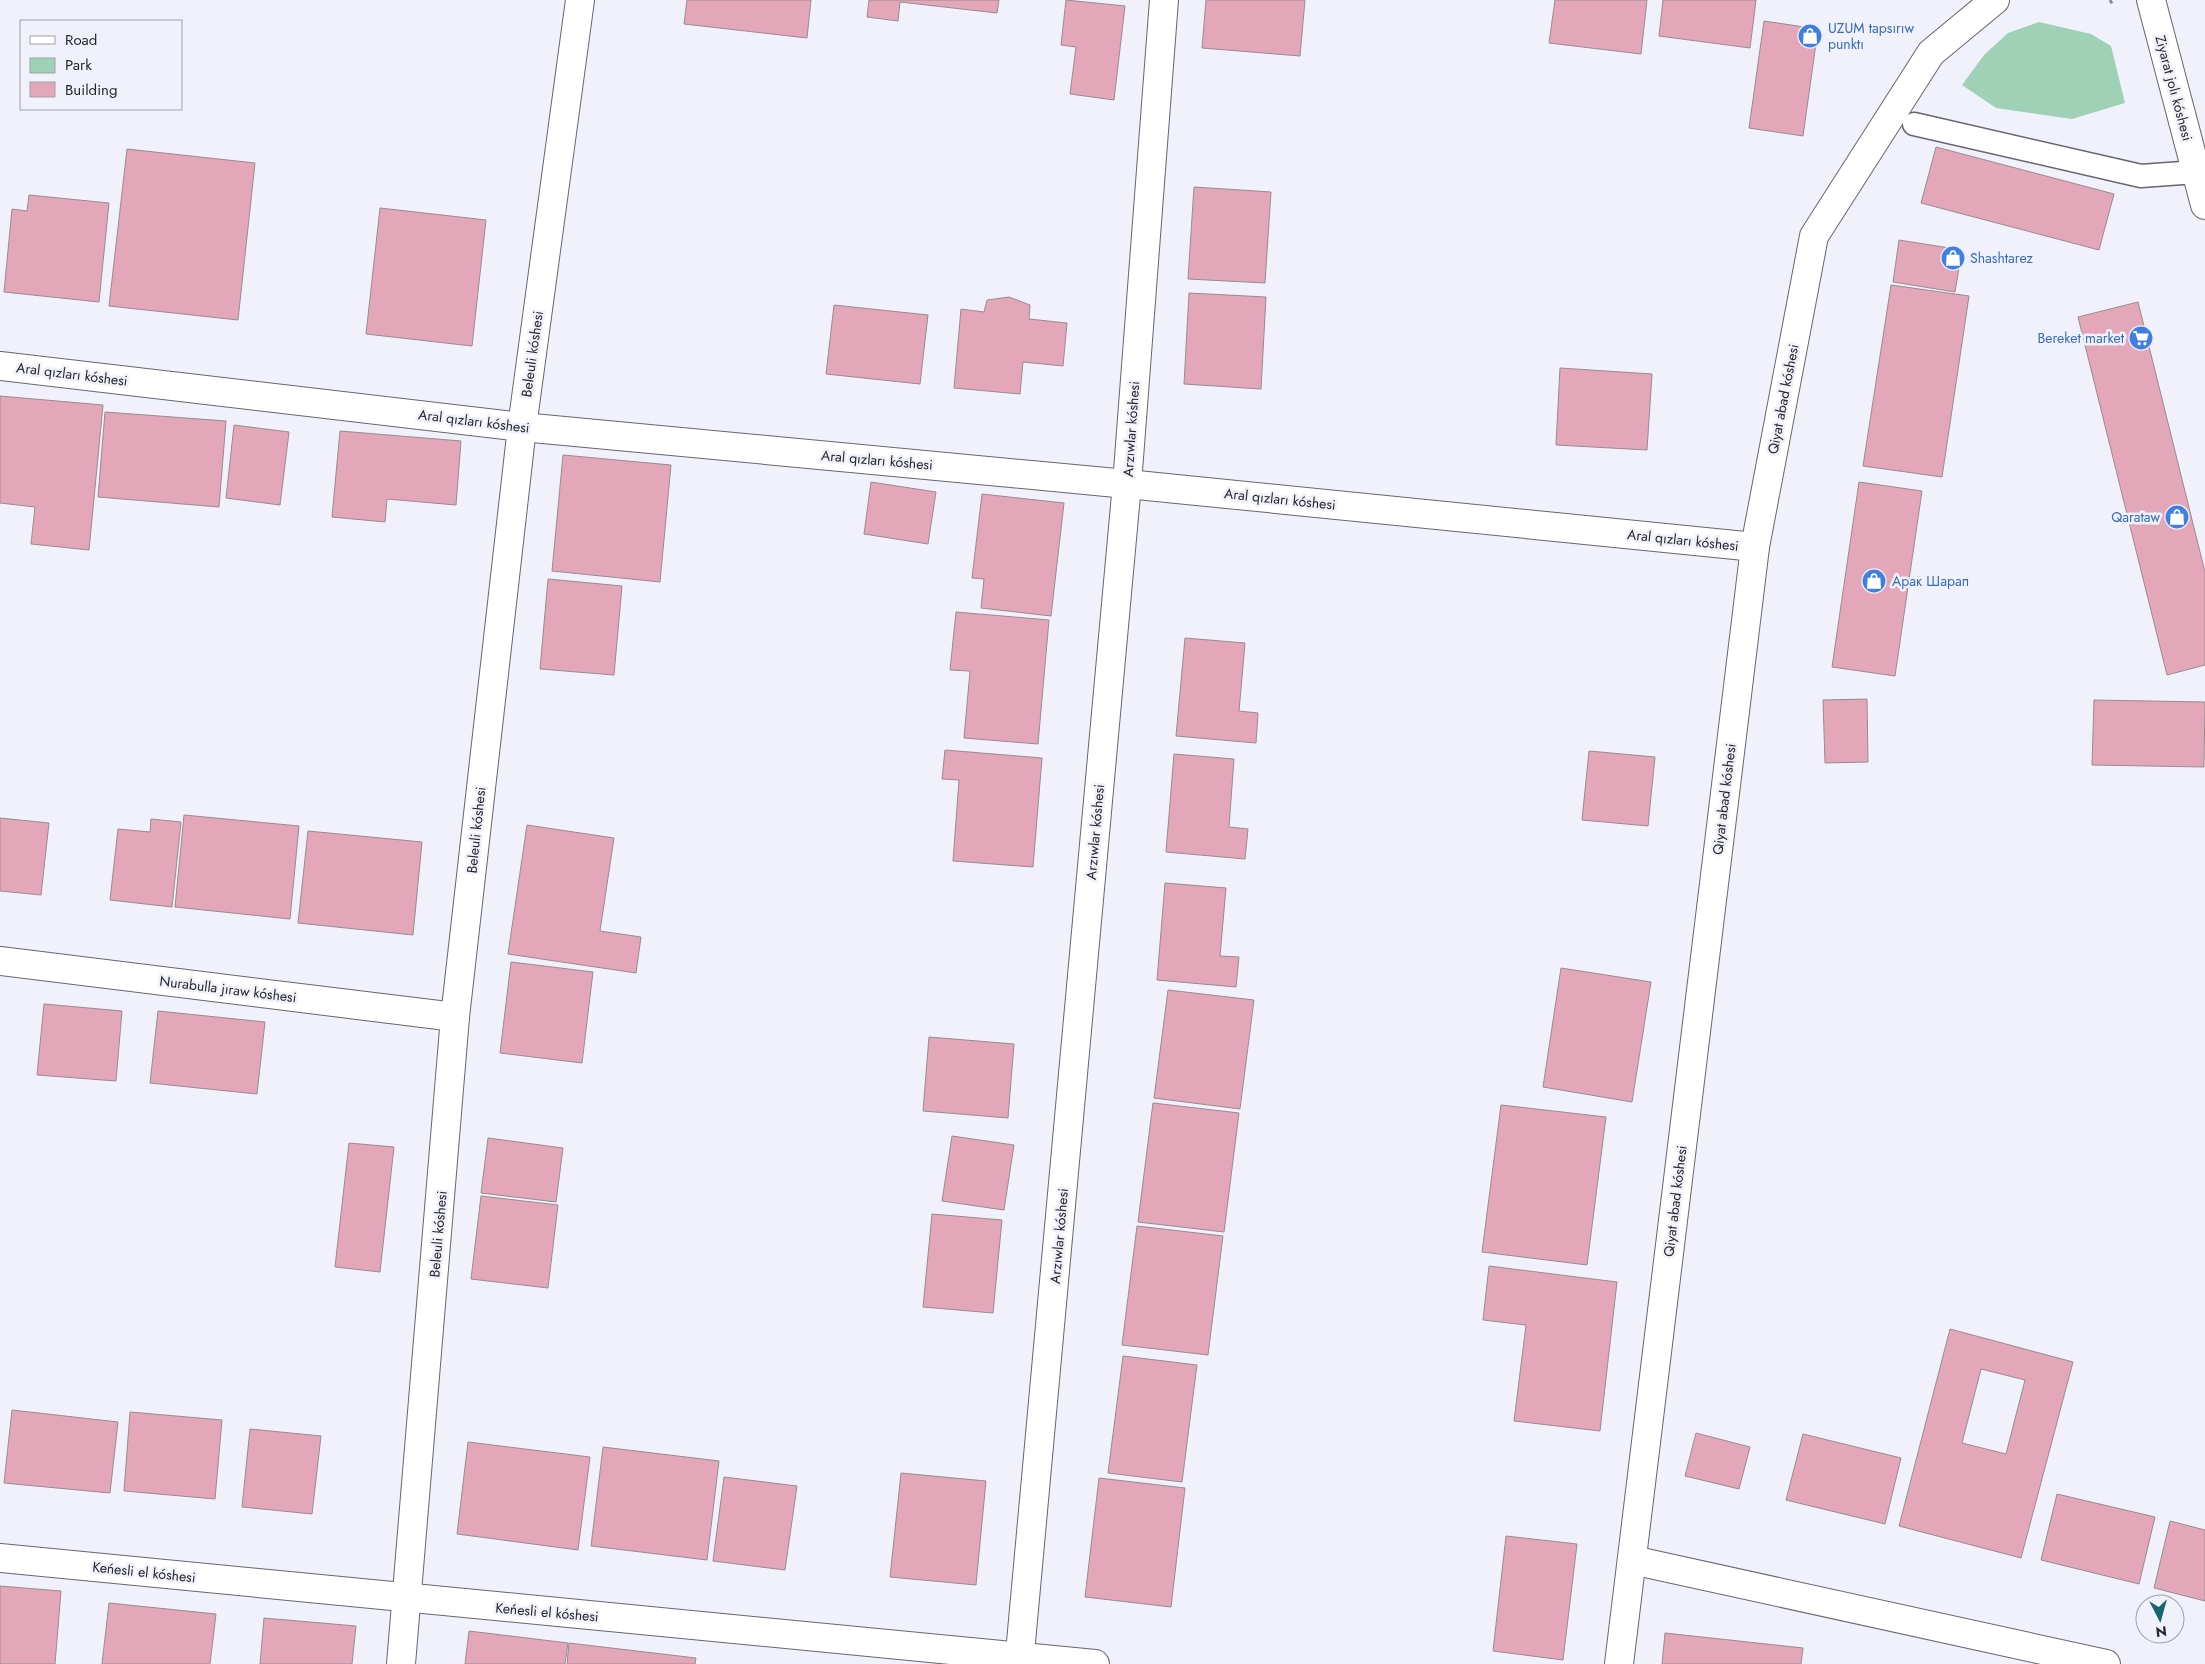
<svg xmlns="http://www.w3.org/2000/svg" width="2205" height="1664" font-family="Jost,sans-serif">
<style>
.green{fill:#9fd1b7}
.building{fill:#e3a7b9;stroke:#978c8f;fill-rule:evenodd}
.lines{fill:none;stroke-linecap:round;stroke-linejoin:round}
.service-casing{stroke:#65666e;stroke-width:25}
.minor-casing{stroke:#65666e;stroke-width:30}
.tertiary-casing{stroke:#65666e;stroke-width:30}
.path{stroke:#8d8e95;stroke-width:3;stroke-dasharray:4 4;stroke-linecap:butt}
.service{stroke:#fff;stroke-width:22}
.minor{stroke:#fff;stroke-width:28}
.tertiary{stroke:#fff;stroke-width:28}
.labels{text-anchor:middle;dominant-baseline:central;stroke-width:5;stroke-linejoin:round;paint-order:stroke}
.shop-label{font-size:14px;fill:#366cbe;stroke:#f0f1fb;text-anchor:start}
.street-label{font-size:14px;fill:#27282b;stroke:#f0f1fb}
</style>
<rect width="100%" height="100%" fill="#f0f1fb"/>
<!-- green -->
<polygon class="green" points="2039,22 2091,34 2111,46 2125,103 2072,119 1996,108 1962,85 1984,55 2008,33"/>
<!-- building -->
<g class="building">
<polygon points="687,0 811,0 807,38 684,24"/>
<polygon points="869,0 999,0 997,13 900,2 898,21 867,17"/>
<polygon points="1066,0 1125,6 1114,100 1070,94 1076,47 1061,45"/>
<polygon points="1206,0 1305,0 1300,56 1202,48"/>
<polygon points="1555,0 1647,0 1641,54 1549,43"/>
<polygon points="1663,0 1756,0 1750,48 1659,36"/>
<polygon points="1764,21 1818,29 1803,136 1749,128"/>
<polygon points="1936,147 2114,194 2099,250 1921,203"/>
<polygon points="127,149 255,163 238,320 109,306"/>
<polygon points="1194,187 1271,192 1265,283 1188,279"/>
<polygon points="29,195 109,203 99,302 4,292 12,209 27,211"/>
<polygon points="380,208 486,220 472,346 366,334"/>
<polygon points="1899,240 1962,250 1955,292 1893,282"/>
<polygon points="1891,285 1969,296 1942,477 1863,466"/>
<polygon points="1189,293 1266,297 1261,389 1184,384"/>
<polygon points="1009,297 1030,305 1029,319 1067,323 1063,366 1023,362 1020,394 954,388 961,309 984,312 987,300"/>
<polygon points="2138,302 2205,572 2205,665 2167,675 2078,317"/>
<polygon points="834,305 928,315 920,384 826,374"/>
<polygon points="1560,368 1652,374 1647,450 1556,445"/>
<polygon points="0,396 103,405 89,550 31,544 35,507 0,503"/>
<polygon points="105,412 226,421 219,507 98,497"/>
<polygon points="234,425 289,432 280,505 226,498"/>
<polygon points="340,431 461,441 456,505 387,499 385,522 332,517"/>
<polygon points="563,455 671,465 660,582 552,571"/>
<polygon points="871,482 936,492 928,544 864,534"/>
<polygon points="1859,482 1922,491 1895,676 1832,667"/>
<polygon points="982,494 1064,503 1051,616 981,608 984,579 972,578"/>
<polygon points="548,579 622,586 614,675 540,669"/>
<polygon points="956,612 1049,620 1038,744 964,738 970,671 950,670"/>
<polygon points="1185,638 1245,643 1239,711 1258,713 1256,743 1176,736"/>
<polygon points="1867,699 1868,762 1825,763 1823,700"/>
<polygon points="2094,700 2205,702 2204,767 2092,765"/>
<polygon points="945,750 1042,758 1033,867 953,861 959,780 942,779"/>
<polygon points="1589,751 1655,757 1648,826 1582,820"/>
<polygon points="1174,754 1234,759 1229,827 1248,829 1245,859 1166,852"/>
<polygon points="184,815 299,826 290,919 175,907"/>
<polygon points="0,818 49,823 41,895 0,891"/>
<polygon points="151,819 181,822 172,907 110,900 118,829 150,832"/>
<polygon points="527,825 614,838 600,931 641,937 636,973 508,954"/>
<polygon points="308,831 422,842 413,935 298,923"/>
<polygon points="1165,883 1226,888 1220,956 1239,957 1236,987 1157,980"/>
<polygon points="511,962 593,972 582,1063 500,1053"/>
<polygon points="1561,968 1651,982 1632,1102 1543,1087"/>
<polygon points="1168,990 1254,1000 1240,1109 1154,1098"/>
<polygon points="44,1004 122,1011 116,1081 37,1075"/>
<polygon points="158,1011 265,1022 257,1094 150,1083"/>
<polygon points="929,1037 1014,1044 1008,1118 923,1111"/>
<polygon points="1153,1103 1239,1113 1224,1232 1138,1222"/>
<polygon points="1501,1105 1606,1117 1587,1265 1482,1252"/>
<polygon points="952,1136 1014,1145 1004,1210 942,1201"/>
<polygon points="488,1138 563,1148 556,1202 481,1193"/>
<polygon points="349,1143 394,1147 380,1272 335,1267"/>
<polygon points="481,1196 558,1205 548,1288 471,1279"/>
<polygon points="932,1214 1002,1220 993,1313 923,1307"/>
<polygon points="1137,1226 1223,1236 1208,1355 1122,1345"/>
<polygon points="1489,1266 1617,1282 1600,1431 1514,1421 1526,1325 1483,1320"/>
<path d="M1950,1329L2073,1362L2021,1558L1899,1526ZM1981,1369L2025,1380L2006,1454L1962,1443Z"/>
<polygon points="1123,1356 1197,1365 1182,1482 1108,1473"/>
<polygon points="12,1410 118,1422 110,1493 4,1483"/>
<polygon points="130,1412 222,1420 215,1499 124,1491"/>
<polygon points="250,1429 321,1436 312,1514 242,1507"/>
<polygon points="1696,1433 1750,1447 1739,1489 1685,1476"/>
<polygon points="1803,1434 1901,1458 1885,1524 1786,1500"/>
<polygon points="468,1442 590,1457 578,1550 457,1534"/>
<polygon points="603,1447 719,1461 707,1560 591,1546"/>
<polygon points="901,1473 986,1481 976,1585 890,1577"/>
<polygon points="724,1477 797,1486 785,1570 713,1561"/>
<polygon points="1099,1478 1185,1488 1171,1607 1085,1597"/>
<polygon points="2057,1494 2155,1517 2139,1584 2041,1560"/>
<polygon points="2170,1521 2205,1530 2205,1601 2154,1588"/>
<polygon points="1506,1536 1577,1544 1563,1660 1493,1651"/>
<polygon points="0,1586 61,1591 55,1664 0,1664"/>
<polygon points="109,1603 216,1614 210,1664 102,1664"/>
<polygon points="264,1618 356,1626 352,1664 260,1664"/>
<polygon points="469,1631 568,1643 565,1664 465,1664"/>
<polygon points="1665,1633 1803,1648 1801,1664 1662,1664"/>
<polygon points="569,1643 696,1658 695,1664 567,1664"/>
</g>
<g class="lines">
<defs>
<polyline id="service" points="1914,124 2141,176 2196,172"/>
<g id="minor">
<polyline points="0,366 522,427 1127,484 1755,547"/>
<polyline points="0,961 455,1017"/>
<polyline points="0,1558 1095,1664"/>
<polyline points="1632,1560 2106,1664"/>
<polyline points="401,1664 455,1017 522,427 580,0"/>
<polyline points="1019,1664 1127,484 1164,0"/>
<polyline points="1619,1664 1755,547 1814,236 1931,53 1995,0"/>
</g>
<polyline id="tertiary" points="2151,0 2205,205"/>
</defs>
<!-- service casing -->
<use href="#service" class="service-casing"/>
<!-- minor casing -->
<use href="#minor" class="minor-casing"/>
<!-- tertiary casing -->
<use href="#tertiary" class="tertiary-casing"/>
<!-- path -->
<polyline class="path" points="2110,0 2114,7"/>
<!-- service -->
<use href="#service" class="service"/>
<!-- minor -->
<use href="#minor" class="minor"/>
<!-- tertiary -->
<use href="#tertiary" class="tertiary"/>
</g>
<!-- icons -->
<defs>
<symbol id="shop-disc" viewBox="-11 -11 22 22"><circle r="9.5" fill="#3f7fe0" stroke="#f0f1fb"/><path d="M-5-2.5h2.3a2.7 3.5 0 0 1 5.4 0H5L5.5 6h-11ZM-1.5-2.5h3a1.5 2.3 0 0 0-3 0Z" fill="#fff"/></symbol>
<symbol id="supermarket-disc" viewBox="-11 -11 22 22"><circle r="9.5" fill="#3f7fe0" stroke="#f0f1fb"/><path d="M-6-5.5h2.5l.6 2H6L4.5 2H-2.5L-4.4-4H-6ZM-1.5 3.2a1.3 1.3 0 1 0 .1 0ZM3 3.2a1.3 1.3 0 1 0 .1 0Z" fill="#fff"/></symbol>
</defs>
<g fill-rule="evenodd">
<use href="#shop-disc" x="1796" y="22" width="28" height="28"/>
<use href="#shop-disc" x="1939" y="244" width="28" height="28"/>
<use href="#supermarket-disc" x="2127" y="324" width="28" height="28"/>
<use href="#shop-disc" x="2163" y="503" width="28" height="28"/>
<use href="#shop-disc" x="1860" y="567" width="28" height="28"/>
</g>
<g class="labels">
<!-- shop labels -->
<g class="shop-label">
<text x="1828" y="28">UZUM tapsırıw<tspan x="1828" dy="16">punktı</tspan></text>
<text x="1970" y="258">Shashtarez</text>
<text x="2124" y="338" text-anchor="end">Bereket market</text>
<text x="2160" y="517" text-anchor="end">Qarataw</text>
<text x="1892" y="581">Арак Шарап</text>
</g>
<!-- street labels -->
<g class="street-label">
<text transform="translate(2174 88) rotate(75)">Ziyarat jolı kóshesi</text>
<text transform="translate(532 354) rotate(-82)">Beleuli kóshesi</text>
<text transform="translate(72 374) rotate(7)">Aral qızları kóshesi</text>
<text transform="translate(1783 399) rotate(-79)">Qiyat abad kóshesi</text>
<text transform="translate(474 421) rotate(7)">Aral qızları kóshesi</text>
<text transform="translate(1131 429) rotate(-86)">Arzıwlar kóshesi</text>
<text transform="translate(877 460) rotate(5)">Aral qızları kóshesi</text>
<text transform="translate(1280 499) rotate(6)">Aral qızları kóshesi</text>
<text transform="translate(1683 540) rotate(6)">Aral qızları kóshesi</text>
<text transform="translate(1724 799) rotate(-83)">Qiyat abad kóshesi</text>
<text transform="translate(476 830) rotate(-84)">Beleuli kóshesi</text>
<text transform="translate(1095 832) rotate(-85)">Arzıwlar kóshesi</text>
<text transform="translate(228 989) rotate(7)">Nurabulla jıraw kóshesi</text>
<text transform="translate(1675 1201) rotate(-83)">Qiyat abad kóshesi</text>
<text transform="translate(438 1234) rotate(-85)">Beleuli kóshesi</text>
<text transform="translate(1059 1236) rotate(-85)">Arzıwlar kóshesi</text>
<text transform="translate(144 1572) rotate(6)">Keńesli el kóshesi</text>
<text transform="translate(547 1612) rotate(5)">Keńesli el kóshesi</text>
</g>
</g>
<!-- legend -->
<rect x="20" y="20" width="162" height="90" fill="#f0f1fb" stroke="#a0a1a8"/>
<rect x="30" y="36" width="25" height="8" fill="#ffffff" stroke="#a0a1a8"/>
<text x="65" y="45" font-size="15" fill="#27282b">Road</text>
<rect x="30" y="58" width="25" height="15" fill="#9fd1b7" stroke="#a0a1a8"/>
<text x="65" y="70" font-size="15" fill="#27282b">Park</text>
<rect x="30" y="82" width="25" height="15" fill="#e3a7b9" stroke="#a0a1a8"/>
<text x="65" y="95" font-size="15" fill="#27282b">Building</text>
<!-- north arrow -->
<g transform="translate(2160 1619) rotate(174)"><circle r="24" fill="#f0f1fb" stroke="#a0a1a8"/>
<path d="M0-4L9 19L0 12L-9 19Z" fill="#19656f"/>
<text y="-8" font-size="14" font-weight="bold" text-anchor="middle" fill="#27282b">N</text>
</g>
</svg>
